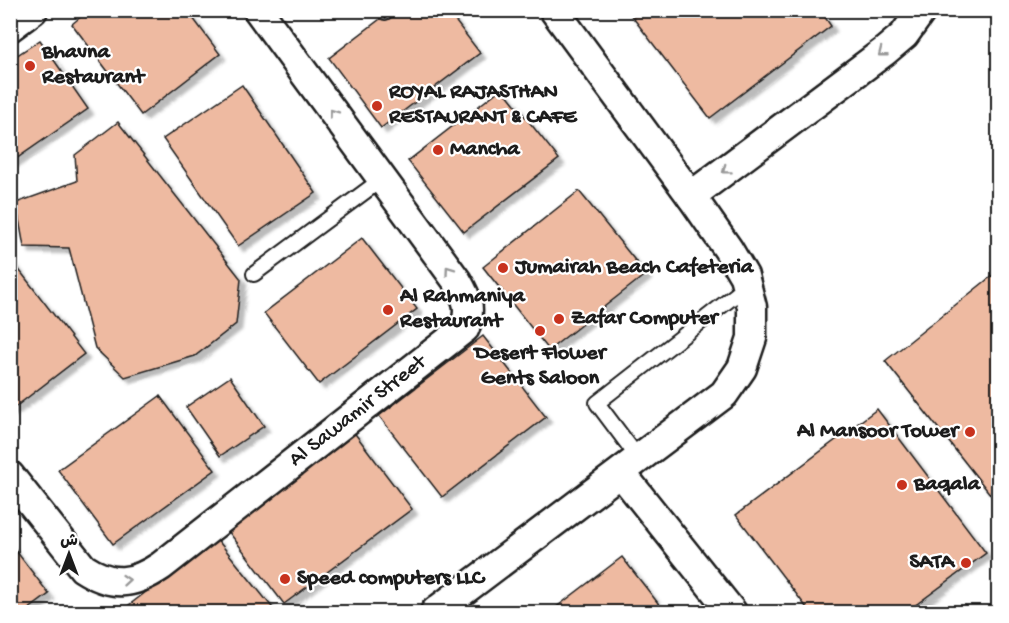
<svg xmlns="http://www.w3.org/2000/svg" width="1009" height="623" font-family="'Gochi Hand','Playpen Sans Arabic',sans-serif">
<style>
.building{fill:#eebaa1;stroke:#1c1c1c;stroke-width:1.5;filter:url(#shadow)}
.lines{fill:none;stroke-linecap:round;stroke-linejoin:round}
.lane-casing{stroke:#1c1c1c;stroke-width:18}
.street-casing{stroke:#1c1c1c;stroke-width:33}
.lane{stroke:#fff;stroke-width:14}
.street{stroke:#fff;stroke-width:28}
.oneway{stroke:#999}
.poi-dot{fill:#c8321e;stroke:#fff;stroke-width:2}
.labels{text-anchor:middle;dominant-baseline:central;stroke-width:4.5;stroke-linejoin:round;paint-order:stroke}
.poi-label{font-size:22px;font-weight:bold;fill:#1c1c1c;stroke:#fff;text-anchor:start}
.street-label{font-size:22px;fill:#1c1c1c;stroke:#fff}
</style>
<defs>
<filter id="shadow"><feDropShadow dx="5.5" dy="5.5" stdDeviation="1.5" flood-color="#0004"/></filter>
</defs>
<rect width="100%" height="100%" fill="#fff"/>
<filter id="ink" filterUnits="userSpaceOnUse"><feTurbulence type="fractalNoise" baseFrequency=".0167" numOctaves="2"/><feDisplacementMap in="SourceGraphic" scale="12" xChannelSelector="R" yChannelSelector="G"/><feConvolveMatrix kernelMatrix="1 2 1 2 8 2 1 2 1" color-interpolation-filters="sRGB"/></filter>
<g filter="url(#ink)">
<!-- building -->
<g class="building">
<polygon points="89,10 187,10 220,54 141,115 72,24"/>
<polygon points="392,10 447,10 480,53 381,128 329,58"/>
<polygon points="627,10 820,10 831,26 710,118"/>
<polygon points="40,40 88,109 10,163 10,60"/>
<polygon points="242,85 316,193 238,246 163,139"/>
<polygon points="502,88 559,159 464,232 408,161"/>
<polygon points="118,122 241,279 236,324 195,356 125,377 95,348 69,248 24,247 16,203 77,181 75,155"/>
<polygon points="579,191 646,274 549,350 483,267"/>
<polygon points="362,238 417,309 319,384 264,313"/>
<polygon points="10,258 84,354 10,411"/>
<polygon points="998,271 998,504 885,361"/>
<polygon points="483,336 546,417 442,497 379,416"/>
<polygon points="230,377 264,426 220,456 186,407"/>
<polygon points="160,396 215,470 113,544 58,470"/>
<polygon points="877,409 986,553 906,612 810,612 736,515"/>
<polygon points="353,431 412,509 284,604 225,527"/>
<polygon points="216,538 276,612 120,612"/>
<polygon points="10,543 49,594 25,612 10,612"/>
<polygon points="622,557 665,612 550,612"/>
</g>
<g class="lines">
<defs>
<g id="lane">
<polyline points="384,10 385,12"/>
<polyline points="254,274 382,179"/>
<polyline points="639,459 597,403 747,286"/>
</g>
<g id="street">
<polyline points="10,27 33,10"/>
<polyline points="691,196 885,51 904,35 922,10"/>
<polyline points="621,473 732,612"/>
<path id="s1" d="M10,476L83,568C112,587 133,585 161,566L465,328C471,307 468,300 457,281L258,10"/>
<polyline points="435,612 724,394 742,368 752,338 752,307 744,276 728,249 691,196 554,10"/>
</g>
</defs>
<!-- lane casing -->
<use href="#lane" class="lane-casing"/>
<!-- street casing -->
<use href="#street" class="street-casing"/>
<!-- lane -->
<use href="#lane" class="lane"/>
<!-- street -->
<use href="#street" class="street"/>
</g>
<!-- one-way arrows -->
<defs><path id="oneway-chevron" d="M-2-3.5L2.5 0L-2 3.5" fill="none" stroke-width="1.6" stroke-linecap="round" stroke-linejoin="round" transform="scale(1.5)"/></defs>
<g class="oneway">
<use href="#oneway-chevron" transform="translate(882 53) rotate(142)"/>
<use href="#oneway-chevron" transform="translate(333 113) rotate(-126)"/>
<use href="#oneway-chevron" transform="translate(726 170) rotate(143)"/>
<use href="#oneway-chevron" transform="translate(449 270) rotate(-126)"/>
<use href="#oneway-chevron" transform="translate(126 580) rotate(-5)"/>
</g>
</g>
<!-- markers -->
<g class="poi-dot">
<circle cx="30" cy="66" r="6"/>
<circle cx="377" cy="106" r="6"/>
<circle cx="438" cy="150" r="6"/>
<circle cx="503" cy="268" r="6"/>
<circle cx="388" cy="310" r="6"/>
<circle cx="559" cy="319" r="6"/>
<circle cx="540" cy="331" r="6"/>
<circle cx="970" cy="432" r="6"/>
<circle cx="902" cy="485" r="6"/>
<circle cx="966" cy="563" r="6"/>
<circle cx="285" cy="579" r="6"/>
</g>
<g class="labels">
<!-- poi labels -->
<g class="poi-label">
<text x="42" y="53">Bhavna<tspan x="42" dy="25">Restaurant</tspan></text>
<text x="389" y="93">ROYAL RAJASTHAN<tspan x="389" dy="25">RESTAURANT &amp; CAFE</tspan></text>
<text x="450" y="150">Mancha</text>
<text x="515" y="268">Jumairah Beach Cafeteria</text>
<text x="400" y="297">Al Rahmaniya<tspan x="400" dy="25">Restaurant</tspan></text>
<text x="571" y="319">Zafar Computer</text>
<text x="540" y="354" text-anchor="middle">Desert Flower<tspan x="540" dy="25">Gents Saloon</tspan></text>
<text x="958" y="432" text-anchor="end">Al Mansoor Tower</text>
<text x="914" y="485">Baqala</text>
<text x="954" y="563" text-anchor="end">SATA</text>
<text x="297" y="579">Speed computers LLC</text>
</g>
<!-- street labels -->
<g class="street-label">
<text stroke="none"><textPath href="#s1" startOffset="452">Al Sawamir Street</textPath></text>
</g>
</g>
<!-- margin -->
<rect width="1009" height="623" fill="none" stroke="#fff" stroke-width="36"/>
<rect x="18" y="18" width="973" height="587" fill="none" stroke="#1c1c1c" stroke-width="2" filter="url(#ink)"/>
<!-- north arrow -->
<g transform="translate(69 554)" stroke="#ffffff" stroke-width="4.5" paint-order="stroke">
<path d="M0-4.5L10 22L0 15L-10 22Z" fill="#1c1c1c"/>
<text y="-9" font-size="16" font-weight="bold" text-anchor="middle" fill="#1c1c1c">ش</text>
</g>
</svg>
